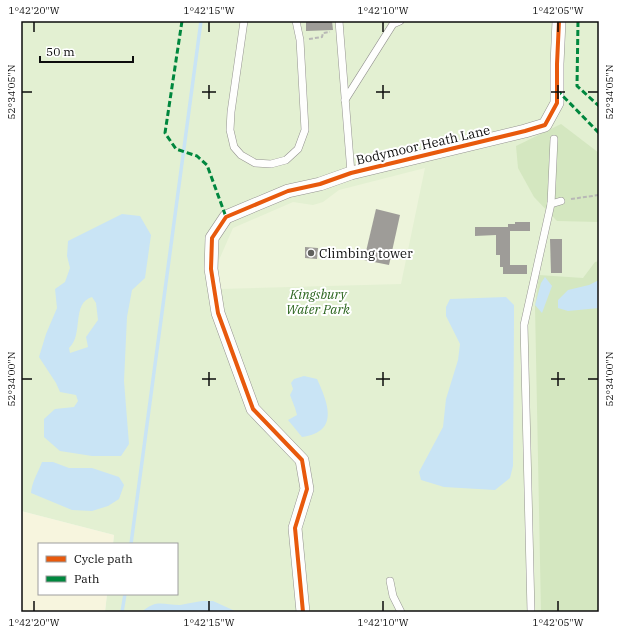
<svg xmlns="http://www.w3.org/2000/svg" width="620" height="633" font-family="'IBM Plex Serif',serif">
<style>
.farmland{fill:#f7f5de}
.green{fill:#e3f0d2}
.forest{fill:#d4e7c0}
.pitch{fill:#edf4db}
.water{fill:#c9e4f5;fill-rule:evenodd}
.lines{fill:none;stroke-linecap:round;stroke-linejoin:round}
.stream{stroke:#c9e4f5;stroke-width:3.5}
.building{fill:#9e9c98}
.service-casing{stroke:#949390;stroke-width:8}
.minor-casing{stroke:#949390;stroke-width:14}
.path{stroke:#b8b8b6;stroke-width:2;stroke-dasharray:4 2;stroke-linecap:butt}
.service{stroke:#fefefd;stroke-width:7}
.minor{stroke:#fefefd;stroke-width:13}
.quiet{stroke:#00873e;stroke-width:3;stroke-dasharray:6 3;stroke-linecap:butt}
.cycleway-casing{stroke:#fff;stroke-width:6}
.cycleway{stroke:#e8590c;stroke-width:4}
.ticks{fill:none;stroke:#0d0d0d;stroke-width:1.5}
.poi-dot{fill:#60605d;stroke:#fff;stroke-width:1.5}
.labels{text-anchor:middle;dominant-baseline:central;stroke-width:4;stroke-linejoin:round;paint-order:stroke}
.street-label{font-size:13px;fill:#0d0d0d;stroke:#fff}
.poi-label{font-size:13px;fill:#0d0d0d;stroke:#fff;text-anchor:start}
.park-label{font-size:13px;font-style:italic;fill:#2b651e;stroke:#fff}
.neatline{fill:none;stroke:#0d0d0d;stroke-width:1.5}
.ticks-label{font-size:10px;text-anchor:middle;fill:#0d0d0d}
</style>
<rect width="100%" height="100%" fill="#fbf9f2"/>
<!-- farmland -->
<polygon class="farmland" points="21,511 114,535 113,544 39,544 39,594 107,594 105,612 21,612"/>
<!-- green -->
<polygon class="green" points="21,21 599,21 599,612 105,612 107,594 177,594 177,544 113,544 114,535 21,511"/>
<!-- forest -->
<g class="forest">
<polygon points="561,124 599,153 599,222 557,221 534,197 518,168 516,146"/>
<polygon points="599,261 599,612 541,612 535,306 539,275 583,278 595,262"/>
</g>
<!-- pitch -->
<polygon class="pitch" points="425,168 401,284 219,289 219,260 233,228 293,202 313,205 323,202 339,190"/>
<!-- water -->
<g class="water">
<path d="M122,214L140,216L151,235L145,278L132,290L127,317L124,381L129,444L121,456H92L60,451L44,437V419L55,409L74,407L78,401L76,395L60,392L56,383L39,357L46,334L57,308L55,289L65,282L70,268L67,256L68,241ZM92,297L96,303L98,320L86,337L88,347L70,353L69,348C84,335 71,303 92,297Z"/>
<polygon points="545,277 552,286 542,313 535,305 541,283"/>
<polygon points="599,280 599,308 568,311 558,308 558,300 568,290 589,285"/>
<polygon points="506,297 514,305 514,319 513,466 510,478 495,490 444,487 421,480 419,472 443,427 446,399 458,360 460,344 446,316 446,307 450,299"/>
<path d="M304,376L317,379C328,403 340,432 302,437L288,420L297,415L295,408L290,395L293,389L291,383L294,379Z"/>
<path d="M42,462H53L69,468H92L119,477L124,485L119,499L108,506L92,511L72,510L31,493C32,481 38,473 42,462Z"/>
<path d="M202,601H213L235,611L246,612H142C156,599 163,605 180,605C187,604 194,602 202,601Z"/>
</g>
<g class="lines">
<!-- stream -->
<g class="stream">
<polyline points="131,544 201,21"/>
<polyline points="122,612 125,594"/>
</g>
</g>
<!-- building -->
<g class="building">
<polygon points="306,21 332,21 333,30 306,31"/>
<polygon points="376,209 400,215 389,265 364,260"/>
<polygon points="515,222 530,222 530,231 510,231 510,265 527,265 527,274 503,274 503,267 500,267 500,255 496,255 496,235 475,236 475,227 508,227 508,224 515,224"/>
<polygon points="550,239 562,239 562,273 551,273"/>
<polygon points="305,247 318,248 317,259 305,258"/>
</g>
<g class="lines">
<defs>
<g id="service">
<polyline points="244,21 231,112 230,130 234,147 241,155 255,163 271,164 286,160 298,149 305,130 300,40 296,21"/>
<polyline points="339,21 351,173"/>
<polyline points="345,100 393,24 400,21"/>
<polyline points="551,204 561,201"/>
<polyline points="390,581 393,596 401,612"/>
<polyline points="531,612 524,325 551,204 554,139"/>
</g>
<polyline id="minor" points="303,612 295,528 307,489 302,460 253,409 218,313 211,269 212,238 226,217 288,191 320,184 351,173 525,131 545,125 557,103 557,64 559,21"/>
</defs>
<!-- service casing -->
<use href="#service" class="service-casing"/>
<!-- minor casing -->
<use href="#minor" class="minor-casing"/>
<!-- path -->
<g class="path">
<polyline points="309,39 322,37 323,33 330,32"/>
<polyline points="571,199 599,195"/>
</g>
<!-- service -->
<use href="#service" class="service"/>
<!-- minor -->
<use href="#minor" class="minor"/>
<!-- quiet -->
<g class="quiet">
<polyline points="182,21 165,133 176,149 197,156 207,165 226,217"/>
<polyline points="578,21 577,86 599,106"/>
<polyline points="557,90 599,133"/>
</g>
<defs>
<polyline id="cycleway" points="303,612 295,528 307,489 302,460 253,409 218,313 211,269 212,238 226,217 288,191 320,184 351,173 525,131 545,125 557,103 557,64 559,21"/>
</defs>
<!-- cycleway casing -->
<use href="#cycleway" class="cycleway-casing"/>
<!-- cycleway -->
<use href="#cycleway" class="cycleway"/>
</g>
<!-- ticks -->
<path class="ticks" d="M34,22V32M209,22V32M383,22V32M558,22V32M209,85V99M383,85V99M558,85V99M22,92H32M202,92H216M376,92H390M551,92H565M588,92H598M209,372V386M383,372V386M558,372V386M22,379H32M202,379H216M376,379H390M551,379H565M588,379H598M34,601V611M209,601V611M383,601V611M558,601V611"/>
<!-- markers -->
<circle class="poi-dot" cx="311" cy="253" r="4"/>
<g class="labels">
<!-- street labels -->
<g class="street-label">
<text transform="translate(423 145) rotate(-13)">Bodymoor Heath Lane</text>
</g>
<!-- poi labels -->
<g class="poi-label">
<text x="319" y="253">Climbing tower</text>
</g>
<!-- park labels -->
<g class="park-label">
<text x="318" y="294">Kingsbury<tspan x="318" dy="15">Water Park</tspan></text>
</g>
</g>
<!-- border -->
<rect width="620" height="633" fill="none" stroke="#ffffff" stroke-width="44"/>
<!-- legend -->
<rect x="38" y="543" width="140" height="52" fill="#ffffff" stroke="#9e9e9e"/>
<rect x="46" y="556" width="20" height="6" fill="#e8590c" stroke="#9e9e9e"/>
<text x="74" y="563" font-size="12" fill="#0d0d0d">Cycle path</text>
<rect x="46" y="576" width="20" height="6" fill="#00873e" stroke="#9e9e9e"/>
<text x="74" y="583" font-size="12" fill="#0d0d0d">Path</text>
<!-- scale -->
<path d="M40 56v6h93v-6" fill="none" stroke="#0d0d0d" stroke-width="2"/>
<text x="46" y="56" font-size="12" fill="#0d0d0d" stroke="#ffffff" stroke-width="3" paint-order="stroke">50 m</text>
<rect x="22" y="22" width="576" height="589" class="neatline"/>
<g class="ticks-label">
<text x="34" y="14">1°42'20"W</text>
<text x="209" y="14">1°42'15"W</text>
<text x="383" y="14">1°42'10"W</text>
<text x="558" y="14">1°42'05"W</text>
<text transform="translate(11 92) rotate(-90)" y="4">52°34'05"N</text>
<text transform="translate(609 92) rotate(-90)" y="4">52°34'05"N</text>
<text transform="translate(11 379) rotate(-90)" y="4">52°34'00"N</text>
<text transform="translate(609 379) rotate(-90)" y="4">52°34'00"N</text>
<text x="34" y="626">1°42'20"W</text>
<text x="209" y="626">1°42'15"W</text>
<text x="383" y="626">1°42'10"W</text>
<text x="558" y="626">1°42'05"W</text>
</g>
</svg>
